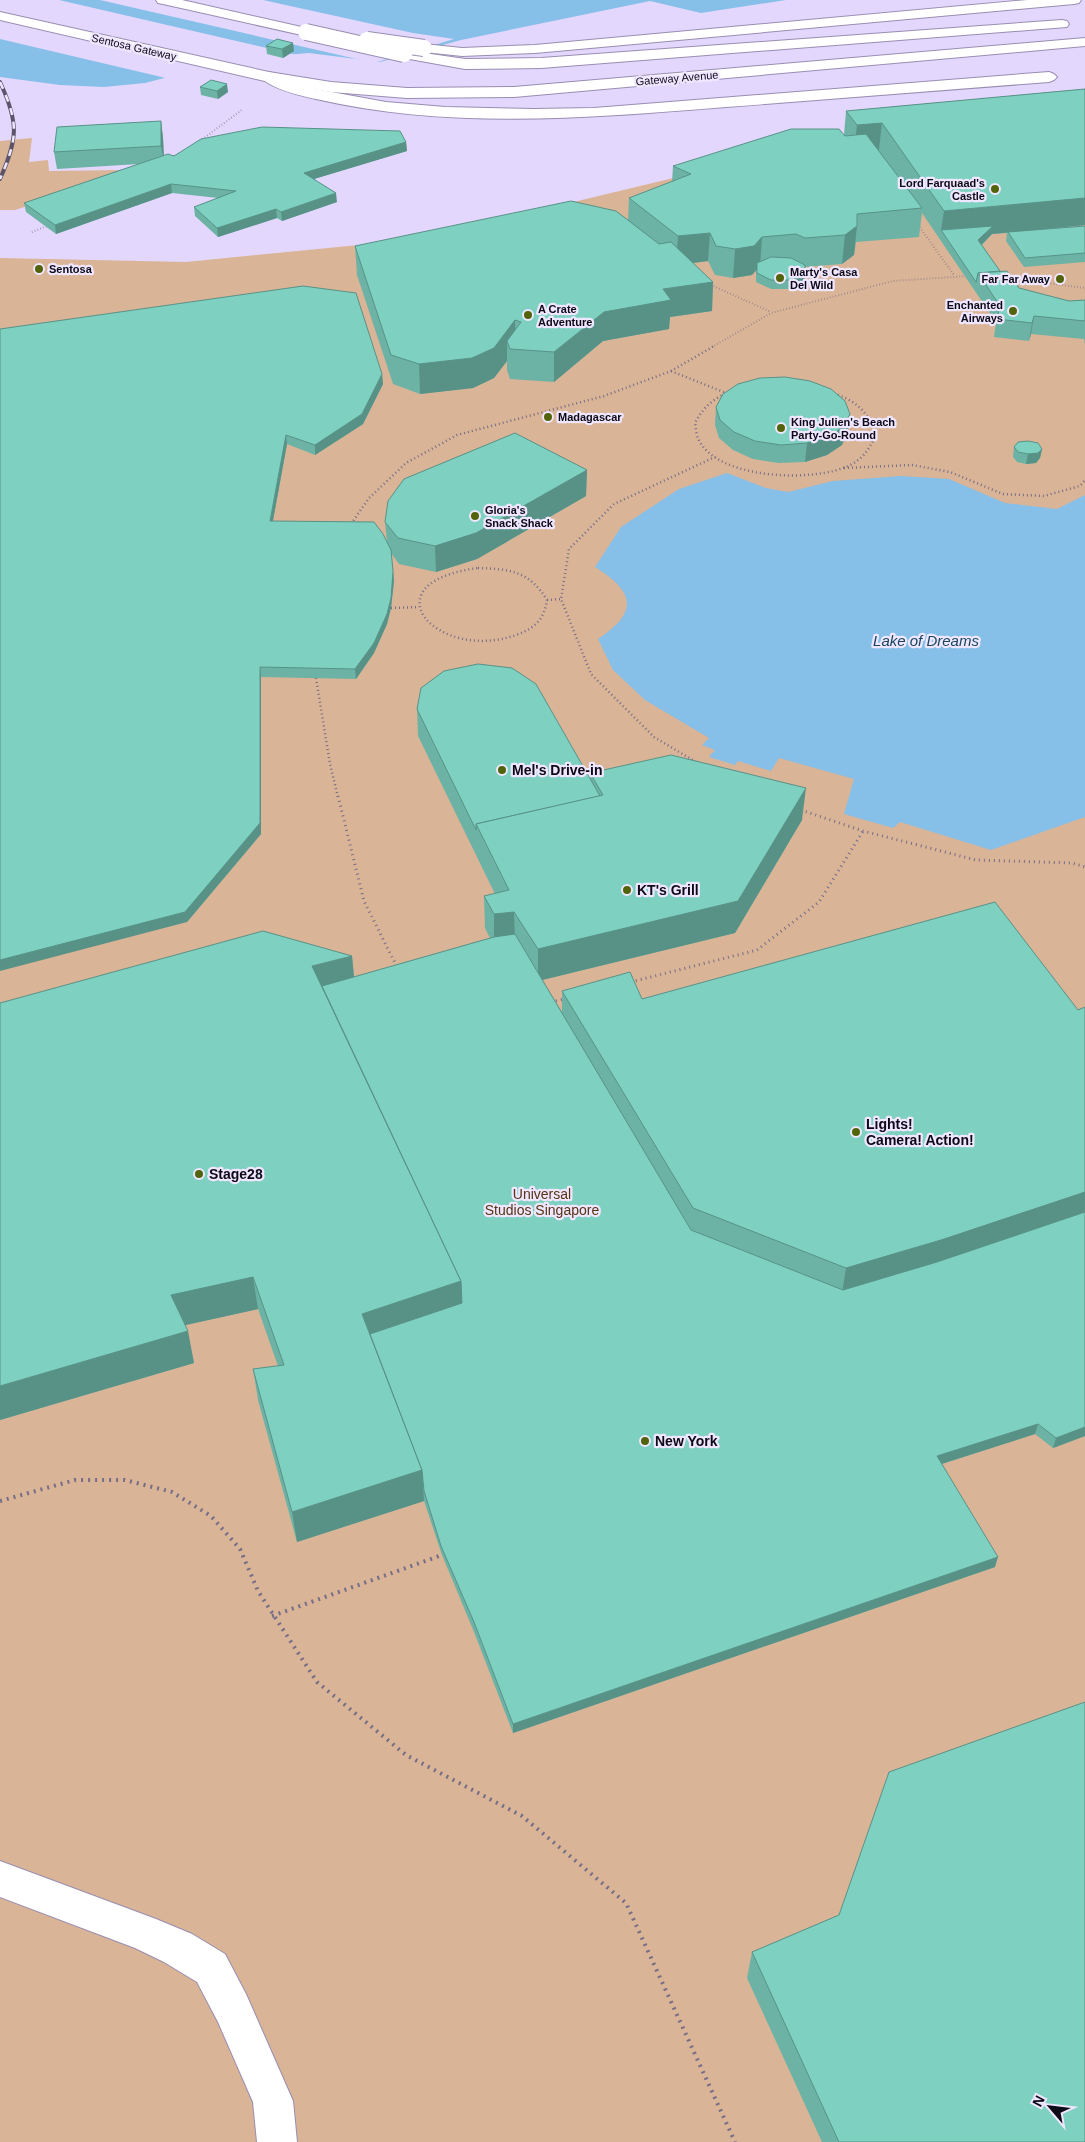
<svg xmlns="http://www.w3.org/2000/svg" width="1085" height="2142" font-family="Helvetica,sans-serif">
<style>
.green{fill:#dab496}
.water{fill:#86bfe8}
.pier{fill:#e4d7fe}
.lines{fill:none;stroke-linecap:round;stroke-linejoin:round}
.service-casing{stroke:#998db1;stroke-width:2}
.secondary-casing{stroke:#998db1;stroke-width:2}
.path-far3{stroke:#766d86;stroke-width:2;stroke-dasharray:0.5 2.5;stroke-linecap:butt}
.path-far2{stroke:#766d86;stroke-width:2.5;stroke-dasharray:1 3;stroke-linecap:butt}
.path-far1{stroke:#766d86;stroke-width:3;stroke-dasharray:1 4;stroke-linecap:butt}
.path{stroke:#766d86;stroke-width:4;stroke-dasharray:2 5;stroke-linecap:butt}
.service{fill:#fff;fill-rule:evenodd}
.secondary{fill:#fff;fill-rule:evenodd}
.rail-casing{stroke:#5c546a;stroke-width:4}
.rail{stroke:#efe7ff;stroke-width:2.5;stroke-dasharray:7;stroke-linecap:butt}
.service-bridge-casing{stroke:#998db1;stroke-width:18;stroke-linecap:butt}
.secondary-bridge-casing{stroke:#998db1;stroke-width:18;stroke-linecap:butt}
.service-bridge{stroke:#fff;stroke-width:16}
.secondary-bridge{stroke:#fff;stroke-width:16}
.wall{fill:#6cb3a6}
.shaded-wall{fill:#589287}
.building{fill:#7ed0c1;stroke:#589287}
.poi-dot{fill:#53630a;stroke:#efe7ff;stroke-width:2}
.labels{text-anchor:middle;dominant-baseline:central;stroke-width:4.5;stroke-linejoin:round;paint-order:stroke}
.far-street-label{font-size:11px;fill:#0e0916;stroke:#efe7ff}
.far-poi-label{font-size:11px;font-weight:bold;fill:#0e0916;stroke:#efe7ff;text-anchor:start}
.poi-label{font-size:14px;font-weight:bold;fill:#0e0916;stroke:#efe7ff;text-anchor:start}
.park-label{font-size:14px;fill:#573413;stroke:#efe7ff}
.water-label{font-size:15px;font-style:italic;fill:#194561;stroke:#efe7ff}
</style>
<rect width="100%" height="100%" fill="#e4d7fe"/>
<!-- green -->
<g class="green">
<polygon points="1085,104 1085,2142 0,2142 0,258 186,262 420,239 819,143"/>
<polygon points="32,138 29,162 48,160 49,171 125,170 125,174 15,210 0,210 0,141"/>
</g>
<!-- water -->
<g class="water">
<polygon points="0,0 786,0 701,13 650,1 461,40 380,62 309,53 238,59 145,83 104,87 60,85 0,77"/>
<path d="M727,473L766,488L788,492L833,481L901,476L949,479L1005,503L1057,509L1085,495V817L991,850L900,822L893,828L844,814L854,779L779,758L771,771L738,761L735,765L709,757L715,750L702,745L709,738L645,700L613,670L598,639C639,612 635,592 595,567L621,527L679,489Z"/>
</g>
<!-- pier -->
<g class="pier">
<polygon points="0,0 59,0 301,56 238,61 170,79 0,39"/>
<polygon points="100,0 263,0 413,33 454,39 374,63"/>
</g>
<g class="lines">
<defs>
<g id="service">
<polygon points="1027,0 1081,0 1079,3 1074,4 535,53 462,56 424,52 419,51 417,48 419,45 424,44 462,48 535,45"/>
<path d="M269,72L315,89L386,102L445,107L534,109L594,108L1049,72L1054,74L1057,77L1054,80L1049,82C941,90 834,99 726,107C590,118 450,130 316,99C302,96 270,89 261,77L264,74Z"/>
<polygon points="0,1861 156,1919 192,1934 225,1954 246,1994 293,2101 297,2142 257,2142 253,2102 218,2022 197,1982 164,1962 135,1948 0,1897"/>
</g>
<g id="secondary">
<polygon points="156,0 182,0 306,28 311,29 313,32 311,35 306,36 163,4 158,3"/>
<polygon points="0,12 269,72 331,82 407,88 514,87 1085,38 1085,46 514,97 407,98 331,92 269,82 0,20"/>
<polygon points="1062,20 1067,21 1069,24 1067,27 541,68 465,69 404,58 399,57 397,54 399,51 404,50 465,59 541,58"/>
</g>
</defs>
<!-- service casing -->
<use href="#service" class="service-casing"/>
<!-- secondary casing -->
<use href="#secondary" class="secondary-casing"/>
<!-- path-far3 -->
<g class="path-far3">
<polyline points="200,141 243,109"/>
<polyline points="918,225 954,275"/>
<polyline points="32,232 50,225"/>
<polyline points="1009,278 1085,288"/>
<polyline points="711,285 771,312"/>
<polyline points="712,347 771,313 893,281 968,276"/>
</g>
<!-- path-far2 -->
<g class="path-far2">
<polyline points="671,371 726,393"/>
<path d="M791,385C826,390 868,395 875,437C869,449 863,459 850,465C816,483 715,480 698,438C696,434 696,428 695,423C714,385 754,386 791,385Z"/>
<polyline points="844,468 912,465 950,472 1003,494 1044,496 1080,486 1085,480"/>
<polyline points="351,524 369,498 406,463 457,435 604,396 671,371 714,346"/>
<path d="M478,568C510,569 529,571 547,600C544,620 535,628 516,635C437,663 365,583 478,568Z"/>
<polyline points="547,600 561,599"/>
<polyline points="391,608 419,607"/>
<polyline points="316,678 330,764 338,797"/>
<polyline points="696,762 654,737 591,674 561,599 569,549 614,504 715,457"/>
</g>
<!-- path-far1 -->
<g class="path-far1">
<polyline points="338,796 364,901 397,967"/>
<polyline points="801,810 863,831 976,860 1072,863 1085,867"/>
<polyline points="631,982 757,950 819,902 863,831"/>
<polyline points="551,1002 564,999"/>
</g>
<!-- path -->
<g class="path">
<polyline points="0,1501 75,1480 125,1480 172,1492 211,1516 240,1549 258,1591 317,1682 406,1755 522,1816 626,1903 735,2142"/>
<polyline points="272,1616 442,1555"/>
</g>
<!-- service -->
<use href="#service" class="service"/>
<!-- secondary -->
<use href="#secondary" class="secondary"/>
<defs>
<path id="rail" d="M0,82C19,123 18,138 0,179"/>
</defs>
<!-- rail casing -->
<use href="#rail" class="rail-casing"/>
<!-- rail -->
<use href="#rail" class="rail"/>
<defs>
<polyline id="service-bridge" points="367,40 424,48"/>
<polyline id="secondary-bridge" points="306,32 404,54"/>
</defs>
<!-- service-bridge casing -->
<use href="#service-bridge" class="service-bridge-casing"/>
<!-- secondary-bridge casing -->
<use href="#secondary-bridge" class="secondary-bridge-casing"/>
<!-- service-bridge -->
<use href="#service-bridge" class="service-bridge"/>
<!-- secondary-bridge -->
<use href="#secondary-bridge" class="secondary-bridge"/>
</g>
<!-- wall -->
<g class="wall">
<polygon points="293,43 294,51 283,58 267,54 266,46"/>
<polygon points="200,87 228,92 218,99 201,95"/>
<polygon points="1085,89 1085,225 1050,229 1085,226 1085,262 1024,267 1006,241 1007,233 992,234 982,245 1000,271 1019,288 1069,301 1085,300 1085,345 1084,339 1031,334 1029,341 994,337 996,322 922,213 919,237 856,242 854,255 842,264 805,267 805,283 791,289 771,289 756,282 756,270 752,275 733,278 715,275 708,261 693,263 713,282 712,311 670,317 669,329 603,341 554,382 510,379 507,370 507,361 494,378 473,388 420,394 393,384 357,275 355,246 628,221 629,198 672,182 673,166 844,135 846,111"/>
<polygon points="161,121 163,138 164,156 406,142 407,151 314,179 337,202 282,221 277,218 218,237 195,216 194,207 218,198 172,193 56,234 26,212 24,203 139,164 57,169 54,152"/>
<polygon points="0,329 382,374 383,384 363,424 315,455 287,444 273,521 387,542 385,522 587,470 586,496 477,559 436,572 399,564 391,553 394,581 391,608 387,624 374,653 356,679 261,677 261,834 187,922"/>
<polygon points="716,407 850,414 848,432 842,445 827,455 805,462 779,463 753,459 733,450 719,438 715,425"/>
<polygon points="1014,447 1042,449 1040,458 1036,463 1026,464 1017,462 1013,457"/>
<polygon points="417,709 590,778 590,773 802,820 735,933 542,980 562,1012 562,991 642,999 1078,1010 1085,1007 1085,1436 1053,1448 1035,1434 942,1464 995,1567 513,1733 474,1632 442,1555 424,1501 297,1542 258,1400 253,1369 278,1366 258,1309 185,1325 194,1363 0,1420 352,956 354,977 490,938 485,928 484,896 495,894 418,736"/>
<polygon points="839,1915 1085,2142 822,2142 747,1978 752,1952"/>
</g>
<!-- shaded-wall -->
<g class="shaded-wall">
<polygon points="293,43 294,51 283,58 282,49"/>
<polygon points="227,84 228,92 218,99 217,91"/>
<polygon points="161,121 163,138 164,163 161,146"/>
<polygon points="882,123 879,150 854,152 857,125"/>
<polygon points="406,142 407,151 304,182 304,173"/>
<polygon points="171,184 172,193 56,234 55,225"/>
<polygon points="336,193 337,202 282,221 281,212"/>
<polygon points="1085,198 1085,225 992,234 977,249 978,240 941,230 944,211"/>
<polygon points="276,209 277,218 218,237 217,228"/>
<polygon points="857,226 854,255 842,264 845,235"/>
<polygon points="710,233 708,261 676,265 678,236"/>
<polygon points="762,237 760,266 752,275 733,278 735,249"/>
<polygon points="805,274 805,283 791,289 792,280"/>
<polygon points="713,282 712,311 670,317 669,329 603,341 554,382 554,352 604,312 663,289"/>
<polygon points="1034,316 1031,334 1029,341 1032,323"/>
<polygon points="515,320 516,349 507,341 507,361 494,378 473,388 420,394 419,364"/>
<polygon points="382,374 383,384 363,424 315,455 315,445"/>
<polygon points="850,414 848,432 842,445 827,455 805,462 807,443"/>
<polygon points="286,435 287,444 271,531 270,521"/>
<polygon points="1042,449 1040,458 1036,463 1026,464 1028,454"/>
<polygon points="587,470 586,496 477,559 436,572 435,546"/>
<polygon points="393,571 394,581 391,608 387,624 374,653 356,679 355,669"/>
<polygon points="260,667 261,677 261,834 187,922 0,971 0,960"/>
<polygon points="806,788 802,820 735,933 538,981 538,949"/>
<polygon points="514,912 515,944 494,947 494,914"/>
<polygon points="352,956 355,988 319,998 312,966"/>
<polygon points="1085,1192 1085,1222 841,1300 846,1268"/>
<polygon points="253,1277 258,1309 177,1327 171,1295"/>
<polygon points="461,1281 463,1313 368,1345 362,1314"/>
<polygon points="188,1331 194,1363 0,1420 0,1386"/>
<polygon points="1038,1424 1035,1434 935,1466 937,1456"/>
<polygon points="1085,1427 1085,1436 1053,1448 1056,1438"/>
<polygon points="422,1470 424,1501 297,1542 292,1512"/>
<polygon points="998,1557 995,1567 513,1733 513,1724"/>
</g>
<!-- building -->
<g class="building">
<polygon points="277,39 293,43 282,49 266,46"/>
<polygon points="211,80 227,84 217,91 200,87"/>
<polygon points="1085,89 1085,198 944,211 882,123 857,125 846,111"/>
<polygon points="161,121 161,146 54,152 57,127"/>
<polygon points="262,127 400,131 406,142 304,173 336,193 281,212 276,209 217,228 194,207 236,191 171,184 55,225 24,203 168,154 174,156 201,139"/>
<polygon points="791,129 839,129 845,136 866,134 922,208 857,214 857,226 845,235 805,238 796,234 762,237 754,246 735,249 716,246 710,233 678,236 629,198 691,174 673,166"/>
<polygon points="571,201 616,211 659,244 671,242 713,282 663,289 671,300 604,312 554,352 510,349 507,341 521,322 515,320 494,348 472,358 419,364 391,355 355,246"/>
<polygon points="993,226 978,240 1000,271 978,273 976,282 941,230"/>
<polygon points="1085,226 1085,253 1025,258 1008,232"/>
<polygon points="771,257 791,258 805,265 805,274 792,280 771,280 757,273 757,263"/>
<polygon points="1007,271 1019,288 1069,301 1085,300 1085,321 1034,316 1032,323 997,319 1000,306 978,273"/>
<polygon points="303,286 356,293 382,374 362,414 315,445 286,435 270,521 374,522 383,534 391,550 393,571 391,598 387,614 374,643 355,669 260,667 260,823 185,912 0,960 0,329"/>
<polygon points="785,377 810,381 831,389 845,401 850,414 844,426 829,437 807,443 781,445 755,441 734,432 720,420 716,407 723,394 738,384 760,378"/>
<polygon points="515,433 587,470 476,533 435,546 398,538 385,522 388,501 404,479"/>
<polygon points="1028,441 1038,443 1042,449 1038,453 1028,454 1018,452 1014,447 1018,442"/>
<polygon points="478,664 512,668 536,684 600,796 476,824 476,830 417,709 421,688 444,671"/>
<polygon points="671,755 806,788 738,901 538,949 514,912 494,914 484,896 509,890 476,824 603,795 590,773"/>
<polygon points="995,902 1078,1010 1085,1007 1085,1192 941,1240 846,1268 693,1208 562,991 630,972 642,999"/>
<polygon points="263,931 352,956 312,966 461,1281 362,1314 422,1470 292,1512 253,1369 284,1365 253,1277 171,1295 188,1331 0,1386 0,1003"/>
<polygon points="515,934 691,1230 843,1290 937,1262 1085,1212 1085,1427 1056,1438 1038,1424 937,1456 998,1557 513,1724 474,1622 441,1546 424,1491 422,1470 370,1334 462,1303 461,1281 322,986 494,937"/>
<polygon points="1085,1702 1085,2142 839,2142 752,1952 839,1915 889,1772"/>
</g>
<!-- markers -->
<g class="poi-dot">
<circle cx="995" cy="189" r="5"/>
<circle cx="39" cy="269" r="5"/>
<circle cx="780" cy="278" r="5"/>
<circle cx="1060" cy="279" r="5"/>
<circle cx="1013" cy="311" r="5"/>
<circle cx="528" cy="315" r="5"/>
<circle cx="548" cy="417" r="5"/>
<circle cx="781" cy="428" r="5"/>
<circle cx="475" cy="516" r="5"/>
<circle cx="502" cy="770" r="5"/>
<circle cx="627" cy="890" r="5"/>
<circle cx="856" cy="1132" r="5"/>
<circle cx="199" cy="1174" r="5"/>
<circle cx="645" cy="1441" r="5"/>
</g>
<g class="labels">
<!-- far-street labels -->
<g class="far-street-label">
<text transform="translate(134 47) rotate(13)">Sentosa Gateway</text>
<text transform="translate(677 78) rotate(-5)">Gateway Avenue</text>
</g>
<!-- far-poi labels -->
<g class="far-poi-label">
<text x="985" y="183" text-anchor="end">Lord Farquaad's<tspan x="985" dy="13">Castle</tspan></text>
<text x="49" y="269">Sentosa</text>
<text x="790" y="272">Marty's Casa<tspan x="790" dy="13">Del Wild</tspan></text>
<text x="1050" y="279" text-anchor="end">Far Far Away</text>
<text x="1003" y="305" text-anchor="end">Enchanted<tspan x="1003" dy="13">Airways</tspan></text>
<text x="538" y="309">A Crate<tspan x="538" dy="13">Adventure</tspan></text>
<text x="558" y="417">Madagascar</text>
<text x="791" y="422">King Julien's Beach<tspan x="791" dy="13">Party-Go-Round</tspan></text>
<text x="485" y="510">Gloria's<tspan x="485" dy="13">Snack Shack</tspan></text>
</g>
<!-- poi labels -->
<g class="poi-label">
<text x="512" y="770">Mel's Drive-in</text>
<text x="637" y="890">KT's Grill</text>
<text x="866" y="1124">Lights!<tspan x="866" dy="16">Camera! Action!</tspan></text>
<text x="209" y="1174">Stage28</text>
<text x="655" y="1441">New York</text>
</g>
<!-- park labels -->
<g class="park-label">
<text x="542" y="1194">Universal<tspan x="542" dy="16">Studios Singapore</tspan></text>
</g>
<!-- water labels -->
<g class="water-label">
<text x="926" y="640">Lake of Dreams</text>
</g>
</g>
<!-- north arrow -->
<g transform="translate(1050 2107) rotate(298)" stroke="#efe7ff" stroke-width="4" paint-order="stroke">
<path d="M0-4L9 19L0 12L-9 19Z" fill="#0e0916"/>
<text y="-8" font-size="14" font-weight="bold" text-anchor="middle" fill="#0e0916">N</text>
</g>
</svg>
